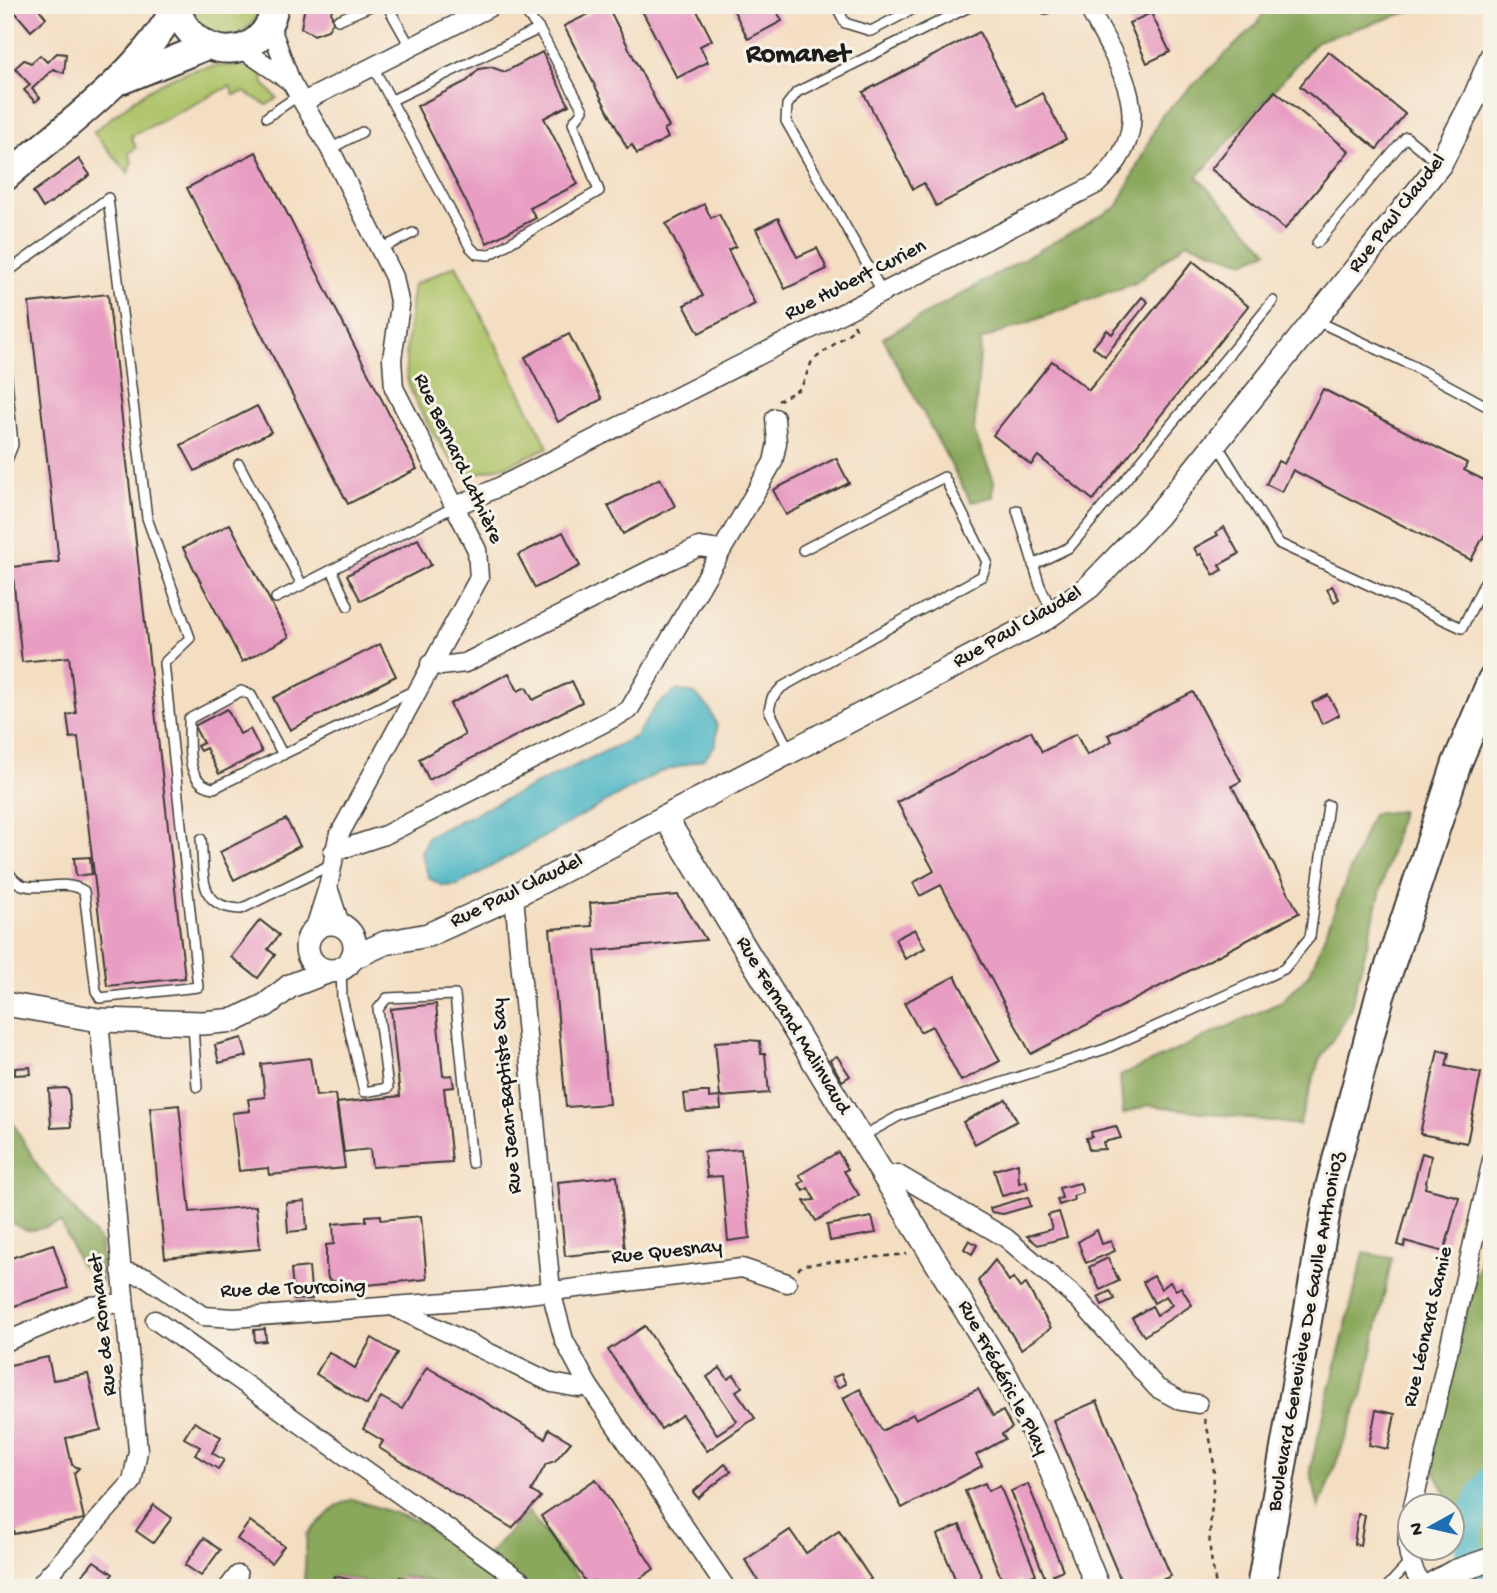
<svg xmlns="http://www.w3.org/2000/svg" width="1497" height="1593" font-family="'Gochi Hand',sans-serif">
<style>
.green{fill:#adc266;stroke:#646f41;stroke-width:2}
.forest{fill:#8aa85b;stroke:#53623c;stroke-width:2}
.water{fill:#47b4c3;stroke:#326870;stroke-width:2}
.lines{fill:none;stroke-linecap:round;stroke-linejoin:round}
.river{stroke:#47b4c3;stroke-width:28}
.building{fill:#e89ec3}
.service-casing{stroke:#3c3935;stroke-width:12}
.minor-casing{stroke:#3c3935;stroke-width:21}
.tertiary-casing{stroke:#3c3935;stroke-width:26}
.secondary-casing{stroke:#3c3935;stroke-width:30}
.primary-casing{stroke:#3c3935;stroke-width:32}
.path{stroke:#3c3935;stroke-width:2.5;stroke-dasharray:5 5;stroke-linecap:butt}
.service{stroke:#fff;stroke-width:9}
.minor{stroke:#fff;stroke-width:18}
.tertiary{stroke:#fff;stroke-width:23}
.secondary{stroke:#fff;stroke-width:26}
.primary{stroke:#fff;stroke-width:28}
.labels{text-anchor:middle;dominant-baseline:central;stroke-width:6;stroke-linejoin:round;paint-order:stroke}
.street-label{font-size:21px;fill:#1c1c1c;stroke:#f7f3e8}
.district-label{font-size:28px;font-weight:bold;fill:#1c1c1c;stroke:#f7f3e8}
</style>
<rect width="100%" height="100%" fill="#f7f3e8"/>
<filter id="ink" filterUnits="userSpaceOnUse"><feTurbulence type="fractalNoise" baseFrequency=".0143" numOctaves="2"/><feDisplacementMap in="SourceGraphic" scale="14" xChannelSelector="R" yChannelSelector="G"/><feConvolveMatrix kernelMatrix="1 2 1 2 8 2 1 2 1" color-interpolation-filters="sRGB"/></filter>
<filter id="wash" filterUnits="userSpaceOnUse"><feTurbulence type="fractalNoise" baseFrequency=".00686" numOctaves="4" result="noise"/><feDisplacementMap in="SourceGraphic" scale="28" xChannelSelector="R" yChannelSelector="G"/><feGaussianBlur stdDeviation="1.57" result="paint"/><feColorMatrix in="noise" values="0 0 0 0 0 0 0 0 0 0 0 0 0 0 0 0 0 1.4 0 .05"/><feComposite in="paint" operator="in"/></filter>
<g filter="url(#wash)">
<rect width="100%" height="100%" fill="#f4dec2"/>
<!-- green -->
<g class="green">
<path d="M189,5H260L261,7C252,34 221,49 198,26C193,22 191,11 189,5Z"/>
<path d="M216,66H245L261,73L264,84L277,98L267,105L244,92L234,95L230,86L131,136L136,148L128,153L132,161L128,173L93,132C134,100 162,72 216,66Z"/>
<path d="M456,265L548,447L511,464L468,476C447,462 412,401 407,377C403,355 412,310 413,285Z"/>
</g>
<!-- forest -->
<g class="forest">
<polygon points="1268,5 1407,5 1412,11 1317,41 1197,177 1268,251 1244,262 1187,242 1135,283 981,340 974,432 994,481 993,497 971,502 883,338 1118,206 1161,116 1257,24"/>
<polygon points="1401,811 1350,1011 1319,1061 1299,1125 1148,1105 1123,1114 1120,1076 1281,1002 1310,973 1372,814"/>
<path d="M5,1109L39,1168L101,1242V1282L79,1264L61,1222C35,1230 26,1238 5,1216Z"/>
<polygon points="1492,1216 1492,1588 1468,1588 1454,1508 1427,1458"/>
<polygon points="1364,1253 1392,1258 1364,1389 1319,1508 1310,1469"/>
<polygon points="352,1499 418,1521 478,1566 528,1511 587,1588 447,1588 439,1583 401,1577 398,1588 334,1576 325,1588 312,1588 304,1582 307,1534 336,1506"/>
</g>
<!-- water -->
<polygon class="water" points="677,690 695,694 709,708 717,726 716,744 704,759 658,773 458,885 443,886 429,878 421,853 428,836 635,737 657,705"/>
<g class="lines">
<!-- river -->
<path class="river" d="M1476,1588C1465,1541 1463,1519 1492,1478"/>
</g>
<g id="blocks">
<!-- building -->
<g class="building">
<polygon points="22,5 36,5 46,18 31,31 14,11"/>
<polygon points="305,5 334,5 331,12 333,22 328,30 314,35 301,28"/>
<polygon points="607,5 669,127 664,129 668,138 637,154 632,145 627,148 564,26"/>
<polygon points="639,5 694,5 712,40 700,46 708,62 677,78"/>
<polygon points="731,5 774,5 782,21 748,39"/>
<polygon points="1151,13 1170,52 1147,63 1129,23"/>
<polygon points="979,32 1017,106 1042,93 1066,139 936,206 924,183 913,189 863,92"/>
<polygon points="1328,51 1405,114 1377,149 1300,86"/>
<polygon points="542,52 569,105 544,118 578,184 530,208 536,218 487,243 417,106 467,81 479,69 491,67 505,72"/>
<polygon points="57,53 66,54 64,73 53,69 32,89 40,98 35,102 24,90 30,85 15,68 24,60 31,63 40,55 47,62"/>
<polygon points="1275,91 1349,151 1285,229 1211,169"/>
<polygon points="256,152 417,469 348,504 187,188"/>
<polygon points="79,159 90,175 43,208 33,192"/>
<polygon points="704,204 711,218 719,214 733,241 736,246 728,250 755,304 699,333 684,305 703,296 666,224"/>
<polygon points="778,218 797,257 817,248 827,269 785,289 756,229"/>
<polygon points="1193,261 1248,306 1093,500 1038,456 1031,465 993,435 1052,361 1089,390"/>
<polygon points="108,294 185,978 107,986 78,737 70,738 67,715 76,713 69,657 22,662 12,567 59,562 29,303"/>
<polygon points="1142,297 1148,302 1105,356 1093,347 1107,330 1112,334"/>
<polygon points="569,334 602,399 558,422 525,357"/>
<polygon points="1323,389 1467,463 1464,470 1492,484 1492,521 1471,560 1293,470 1282,492 1266,484 1278,461 1284,464"/>
<polygon points="257,406 271,432 195,471 181,445"/>
<polygon points="836,458 849,483 786,515 773,490"/>
<polygon points="660,478 675,506 623,534 608,506"/>
<polygon points="230,524 289,637 242,662 183,548"/>
<polygon points="1224,527 1239,554 1219,565 1222,570 1214,575 1201,554 1198,555 1194,548 1218,535 1216,532"/>
<polygon points="563,532 580,566 535,588 518,555"/>
<polygon points="418,539 431,565 361,601 347,575"/>
<polygon points="1332,586 1339,599 1334,602 1327,589"/>
<polygon points="380,644 396,676 290,730 273,698"/>
<polygon points="509,673 518,691 526,687 533,700 572,681 582,702 429,780 419,759 465,735 450,704"/>
<polygon points="1193,692 1241,781 1232,786 1299,913 1031,1054 941,885 920,896 913,883 934,871 897,802 1031,731 1042,752 1076,734 1087,755 1112,741 1108,735"/>
<polygon points="1328,695 1339,715 1322,724 1312,703"/>
<polygon points="227,709 240,734 250,729 262,752 219,774 206,748 200,751 197,746 203,743 194,726"/>
<polygon points="286,819 300,846 234,880 220,852"/>
<polygon points="90,857 92,874 76,876 74,858"/>
<polygon points="678,895 706,940 595,951 609,1104 566,1107 550,929 592,926 590,903"/>
<polygon points="260,920 279,935 268,949 275,955 258,978 231,957"/>
<polygon points="915,929 925,948 905,959 895,939"/>
<polygon points="955,976 1000,1061 961,1081 932,1026 920,1032 904,1003"/>
<polygon points="436,1004 443,1076 452,1075 454,1087 444,1088 452,1162 372,1167 370,1149 344,1152 337,1103 400,1096 391,1009"/>
<polygon points="242,1038 247,1056 219,1063 215,1045"/>
<polygon points="746,1040 760,1041 761,1054 765,1054 769,1093 720,1097 715,1042"/>
<polygon points="1438,1050 1449,1053 1446,1066 1481,1073 1467,1143 1420,1134"/>
<polygon points="837,1056 850,1076 842,1081 830,1060"/>
<polygon points="310,1058 316,1096 335,1094 345,1168 269,1175 268,1168 239,1171 232,1113 250,1111 248,1099 265,1097 261,1064"/>
<polygon points="30,1067 31,1074 15,1075 15,1068"/>
<polygon points="66,1088 69,1091 71,1127 51,1128 49,1089"/>
<polygon points="701,1092 709,1092 709,1098 720,1097 721,1109 686,1112 684,1094"/>
<polygon points="1006,1099 1017,1121 975,1144 963,1122"/>
<polygon points="179,1105 190,1212 256,1206 260,1249 165,1258 150,1108"/>
<polygon points="1116,1126 1121,1138 1103,1142 1105,1149 1089,1150 1086,1138 1092,1137 1091,1132"/>
<polygon points="741,1149 750,1238 728,1241 722,1176 707,1177 704,1152"/>
<polygon points="838,1152 848,1169 844,1171 859,1195 816,1221 804,1201 815,1200 808,1188 804,1191 799,1184 804,1181 799,1175"/>
<polygon points="1422,1153 1431,1156 1425,1188 1459,1197 1444,1252 1405,1241 1404,1247 1398,1245"/>
<polygon points="1018,1163 1019,1183 1026,1181 1028,1189 1002,1196 994,1170"/>
<polygon points="617,1176 625,1250 565,1256 558,1182"/>
<polygon points="1080,1183 1083,1193 1073,1196 1074,1200 1059,1205 1057,1199 1062,1198 1059,1188"/>
<polygon points="1028,1197 1031,1206 1003,1214 991,1212 990,1208"/>
<polygon points="305,1201 307,1230 288,1232 286,1203"/>
<polygon points="1059,1212 1067,1237 1038,1245 1027,1236 1052,1229 1048,1215"/>
<polygon points="381,1215 381,1220 421,1216 427,1279 337,1288 336,1282 328,1279 326,1263 326,1245 334,1244 333,1224 366,1221 366,1216"/>
<polygon points="872,1217 876,1233 830,1241 827,1225"/>
<polygon points="1097,1230 1102,1244 1111,1241 1115,1251 1086,1263 1078,1242"/>
<polygon points="969,1240 977,1245 972,1254 964,1249"/>
<polygon points="53,1244 68,1288 5,1309 5,1260"/>
<polygon points="1108,1258 1119,1281 1100,1290 1089,1267"/>
<polygon points="995,1260 1009,1281 1013,1278 1020,1288 1026,1284 1051,1328 1021,1349 978,1281"/>
<polygon points="309,1267 312,1299 294,1300 291,1269"/>
<polygon points="1154,1276 1161,1289 1170,1282 1176,1290 1181,1287 1192,1305 1144,1336 1132,1318 1152,1306 1157,1315 1172,1305 1166,1296 1154,1303 1143,1282"/>
<polygon points="1110,1291 1115,1299 1102,1305 1098,1297"/>
<polygon points="645,1326 717,1434 737,1421 707,1377 720,1368 728,1379 734,1375 742,1387 736,1391 755,1418 707,1451 682,1415 661,1429 608,1350"/>
<polygon points="265,1329 266,1341 255,1342 254,1330"/>
<polygon points="372,1338 397,1353 367,1405 316,1374 329,1352 355,1368"/>
<polygon points="48,1357 53,1380 88,1374 101,1430 66,1438 72,1465 79,1468 74,1473 84,1519 14,1534 5,1493 5,1366"/>
<polygon points="427,1367 545,1438 549,1429 571,1442 555,1461 546,1464 531,1491 541,1497 512,1528 379,1448 383,1441 363,1429 381,1397 402,1409"/>
<polygon points="841,1374 846,1384 838,1388 832,1378"/>
<polygon points="860,1389 882,1431 913,1414 916,1419 978,1389 993,1416 1003,1411 1012,1428 1002,1434 1005,1439 976,1455 982,1466 902,1508 843,1398"/>
<polygon points="1097,1401 1171,1576 1144,1588 1124,1588 1053,1420"/>
<polygon points="1376,1410 1395,1414 1388,1449 1369,1445"/>
<polygon points="194,1422 221,1437 212,1453 224,1460 218,1469 195,1455 200,1447 184,1438"/>
<polygon points="725,1464 731,1471 698,1498 693,1492"/>
<polygon points="596,1479 654,1569 626,1588 598,1588 594,1581 588,1585 541,1516"/>
<polygon points="985,1483 988,1491 1000,1486 1036,1574 1027,1578 1029,1583 1023,1586 1021,1581 1005,1587 965,1491"/>
<polygon points="1028,1484 1063,1570 1053,1574 1059,1588 1049,1588 1011,1491"/>
<polygon points="154,1505 172,1518 153,1543 136,1531"/>
<polygon points="1358,1514 1365,1515 1360,1545 1354,1544"/>
<polygon points="250,1521 284,1546 271,1563 237,1539"/>
<polygon points="960,1525 978,1568 986,1588 959,1588 937,1535"/>
<polygon points="790,1530 806,1553 839,1531 871,1579 858,1588 763,1588 745,1560"/>
<polygon points="204,1538 220,1550 201,1576 185,1565"/>
<polygon points="94,1561 113,1574 102,1588 93,1588 80,1578"/>
<polygon points="334,1576 383,1587 383,1588 332,1585"/>
<polygon points="400,1577 435,1585 434,1588 398,1588"/>
</g>
</g>
</g>
<g filter="url(#ink)">
<use href="#blocks" fill-opacity="0" stroke="#3c3935" stroke-width="2"/>
<g class="lines">
<defs>
<g id="service">
<polyline points="387,5 411,48"/>
<polyline points="836,5 845,23 871,31 921,5"/>
<polyline points="1039,5 1046,9 1054,5"/>
<polyline points="338,20 373,5"/>
<polyline points="373,67 470,247 477,254 489,255 599,191 573,123 583,110 539,29 519,5"/>
<polyline points="392,100 539,29"/>
<polyline points="267,117 299,95"/>
<polyline points="330,149 362,132"/>
<polyline points="1317,243 1406,137 1438,163"/>
<polyline points="380,249 413,233"/>
<path d="M5,274L108,198L147,518L190,638L164,663L198,987L100,998L96,991L84,891C56,873 20,907 5,864"/>
<polyline points="883,293 786,121 787,105 797,92 973,5"/>
<polyline points="5,295 5,321"/>
<polyline points="1315,320 1411,365 1492,409"/>
<polyline points="5,358 13,445 5,465"/>
<polyline points="1217,444 1278,543 1462,628 1492,568"/>
<polyline points="239,464 302,585 456,506"/>
<polyline points="1017,510 1040,586 1052,611"/>
<polyline points="1033,565 1070,547 1273,301"/>
<polyline points="332,570 348,606"/>
<polyline points="276,598 302,585"/>
<polyline points="789,750 769,710 772,698 782,687 982,576 987,562 944,477 803,550"/>
<path d="M283,755L251,695L241,691L189,719C190,744 184,784 214,788L415,690"/>
<path d="M201,839C205,875 196,907 241,909L330,865"/>
<polyline points="341,969 342,998 364,1092 388,1088 378,1009 387,998 455,995 472,1163"/>
<polyline points="193,1025 197,1087"/>
<polyline points="861,1137 899,1116 1105,1049 1284,969 1310,937 1328,805"/>
<polyline points="1386,1588 1409,1563"/>
</g>
<g id="minor">
<polyline points="270,25 291,82 330,149 394,277 400,306 392,359 394,388 477,550 479,578 338,837 328,887 315,928"/>
<polyline points="241,48 291,82"/>
<polyline points="303,102 494,5"/>
<path d="M456,506L499,487L1097,184C1163,124 1120,68 1087,5"/>
<polyline points="430,664 441,666 465,663 668,561 699,547 720,550"/>
<polyline points="333,852 385,835 629,710 773,462 777,443 775,418"/>
<polyline points="328,887 340,924"/>
<polyline points="884,1178 897,1174 1006,1238 1079,1300 1157,1388 1181,1401 1198,1404"/>
<polyline points="121,1271 146,1277 203,1316 234,1318 487,1299 742,1268 787,1283"/>
<polyline points="396,1308 552,1383 579,1388 588,1385 564,1340 551,1291 514,896"/>
<polyline points="155,1320 531,1588"/>
<polyline points="5,1342 90,1306 124,1303"/>
<polyline points="588,1385 726,1588"/>
<polyline points="1413,1506 1492,1160"/>
<path d="M1410,1520C1404,1548 1409,1564 1423,1588"/>
<polyline points="37,1588 132,1482 138,1451 99,1020"/>
<polyline points="228,1588 238,1575"/>
</g>
<g id="tertiary">
<polyline points="665,817 1007,1378 1046,1458 1098,1588"/>
<circle cx="331" cy="947" r="24"/>
<polyline points="352,958 385,943 428,935 514,896 1046,618 1089,587 1157,516 1440,164 1475,97 1492,56"/>
<polyline points="5,1004 99,1020 203,1023 235,1020 266,1005 290,986 329,971"/>
<polyline points="1425,1588 1454,1572 1492,1559"/>
</g>
<g id="secondary">
<path d="M176,5C191,63 265,66 275,5"/>
<polyline points="123,80 207,46"/>
<path d="M5,178C64,126 138,76 176,6"/>
</g>
<polyline id="primary" points="1261,1588 1330,1187 1380,996 1457,763 1492,680"/>
</defs>
<!-- service casing -->
<use href="#service" class="service-casing"/>
<!-- minor casing -->
<use href="#minor" class="minor-casing"/>
<!-- tertiary casing -->
<use href="#tertiary" class="tertiary-casing"/>
<!-- secondary casing -->
<use href="#secondary" class="secondary-casing"/>
<!-- primary casing -->
<use href="#primary" class="primary-casing"/>
<!-- path -->
<g class="path">
<polyline points="778,401 801,388 812,361 856,328 854,324"/>
<polyline points="1485,659 1492,644"/>
<polyline points="798,1270 802,1265 907,1254"/>
<path d="M1204,1419C1220,1464 1212,1487 1210,1533C1208,1550 1214,1570 1216,1588"/>
</g>
<!-- service -->
<use href="#service" class="service"/>
<!-- minor -->
<use href="#minor" class="minor"/>
<!-- tertiary -->
<use href="#tertiary" class="tertiary"/>
<!-- secondary -->
<use href="#secondary" class="secondary"/>
<!-- primary -->
<use href="#primary" class="primary"/>
</g>
</g>
<g class="labels">
<!-- street labels -->
<g class="street-label">
<text transform="translate(1398 214) rotate(-52)">Rue Paul Claudel</text>
<text transform="translate(856 281) rotate(-27)">Rue Hubert Curien</text>
<text transform="translate(457 459) rotate(65)">Rue Bernard Lathière</text>
<text transform="translate(1018 628) rotate(-30)">Rue Paul Claudel</text>
<text transform="translate(517 892) rotate(-26)">Rue Paul Claudel</text>
<text transform="translate(792 1026) rotate(59)">Rue Fernand Malinvaud</text>
<text transform="translate(508 1096) rotate(-95)">Rue Jean-Baptiste Say</text>
<text transform="translate(667 1253) rotate(-6)">Rue Quesnay</text>
<text transform="translate(293 1290) rotate(-2)">Rue de Tourcoing</text>
<text transform="translate(104 1325) rotate(-96)">Rue de Romanet</text>
<text transform="translate(1429 1327) rotate(-77)">Rue Léonard Samie</text>
<text transform="translate(1307 1332) rotate(-80)">Boulevard Geneviève De Gaulle Anthonioz</text>
<text transform="translate(1002 1378) rotate(62)">Rue Frédéric le Play</text>
</g>
<!-- district labels -->
<g class="district-label">
<text x="798" y="55">Romanet</text>
</g>
</g>
<!-- margin -->
<rect width="1497" height="1593" fill="none" stroke="#f7f3e8" stroke-width="28"/>
<!-- north arrow -->
<g transform="translate(1431 1527) rotate(262)"><circle r="33" fill="#f7f3e8" stroke="#9f9d96" stroke-width="2"/>
<path d="M0-5L12 26L0 18L-12 26Z" fill="#1f6fb2"/>
<text y="-10" font-size="19" font-weight="bold" text-anchor="middle" fill="#1c1c1c">N</text>
</g>
</svg>
